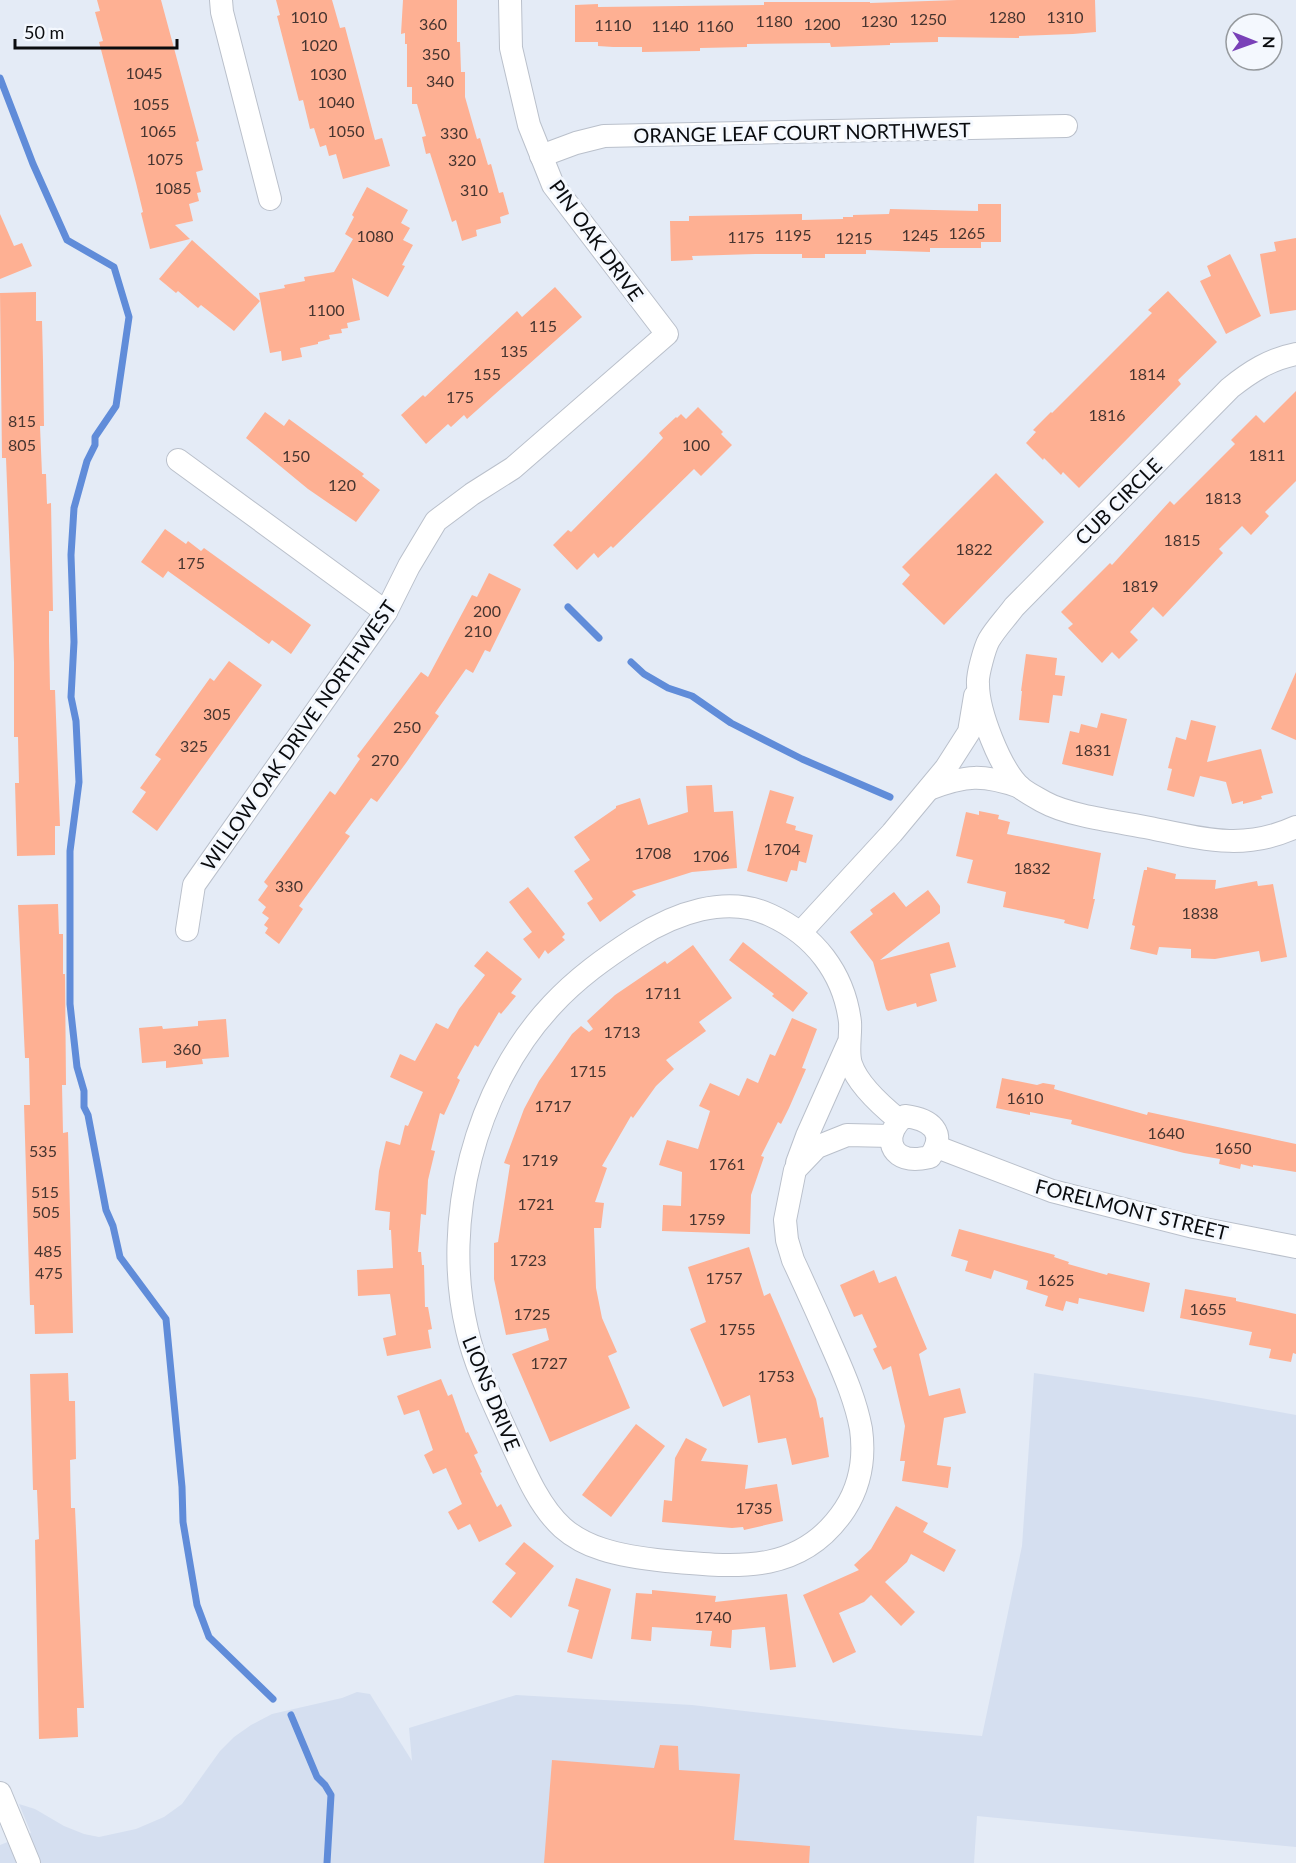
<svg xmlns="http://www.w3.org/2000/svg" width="1296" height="1863" font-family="Lato,sans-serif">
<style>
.built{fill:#d5dff0}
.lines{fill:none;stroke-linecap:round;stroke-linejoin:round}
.stream{stroke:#608cd9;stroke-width:7}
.building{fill:#feb093}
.street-casing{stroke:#bac0cb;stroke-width:24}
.street{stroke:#fff;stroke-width:22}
.labels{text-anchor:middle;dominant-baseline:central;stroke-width:6;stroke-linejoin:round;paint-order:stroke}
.number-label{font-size:16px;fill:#473530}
.street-label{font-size:20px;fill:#0a0c0f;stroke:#f4f8fe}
</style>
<rect width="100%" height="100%" fill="#e4ebf6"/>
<!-- built -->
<polygon class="built" points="1034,1373 1201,1398 1296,1415 1296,1847 977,1816 974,1863 0,1863 0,1845 31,1833 19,1804 35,1809 64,1826 84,1834 99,1837 136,1829 164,1817 182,1804 220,1751 234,1737 251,1725 272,1714 342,1698 357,1692 370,1694 412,1761 409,1728 516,1695 692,1705 901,1729 982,1736 1022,1546"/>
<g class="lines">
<!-- stream -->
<g class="stream">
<polyline points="0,78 33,164 67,240 114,267 129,317 116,406 95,437 95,445 87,461 74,508 71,555 74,642 71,697 76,721 79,782 70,851 70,1004 77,1067 84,1091 84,1107 88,1115 106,1210 113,1226 120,1257 166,1319 182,1487 183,1522 197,1605 209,1637 273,1699"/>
<polyline points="568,607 599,638"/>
<polyline points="631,662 644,674 668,688 692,696 731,723 802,759 890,797"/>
<polyline points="291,1715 317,1777 325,1785 331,1795 327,1863"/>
</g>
</g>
<!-- building -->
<g class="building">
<polygon points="97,0 161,0 199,141 196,142 203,170 196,172 201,192 197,193 199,201 189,204 193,221 175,225 190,239 150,249 141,213 143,212 136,183 99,42 103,41 95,12 100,11"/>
<polygon points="276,0 332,0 340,28 345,27 375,140 382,138 390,166 343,179 336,154 329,156 326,145 320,147 314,128 310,129 303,100 299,101 277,16 280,15"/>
<polygon points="403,0 457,0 457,42 460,42 461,72 465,72 465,97 477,139 480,138 488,165 491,164 499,193 503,192 509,214 500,217 501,223 476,230 477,236 462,241 456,220 452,222 430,153 426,154 422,137 426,136 417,104 412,104 412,87 407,87 407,44 405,44 405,33 401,34"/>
<polygon points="957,0 1095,0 1096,32 1073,34 1019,36 1019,38 938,37 938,42 890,43 890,45 831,47 830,43 747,44 747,47 700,48 700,51 642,52 642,47 613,47 598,46 598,42 575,42 575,5 598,4 598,7 764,5 764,2 870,2 870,3"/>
<polygon points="367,187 408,210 401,223 410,228 403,240 413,245 402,265 405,266 388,297 352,278 360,320 347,323 348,328 341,329 342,333 329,335 330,339 318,342 318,344 300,348 302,357 282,361 281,351 270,353 259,293 285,288 284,285 305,281 304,277 334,272 353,239 345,234 354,217 352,215"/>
<polygon points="978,204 1001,204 1001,242 981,242 981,248 930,248 930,252 866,250 866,254 825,254 825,258 802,258 802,254 755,254 692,256 693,260 671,261 670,221 689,221 689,216 802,214 802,220 843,219 843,217 853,217 853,215 889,214 890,209 978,211"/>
<polygon points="0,214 14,246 22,243 32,266 0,279"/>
<polygon points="1296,238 1296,310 1270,314 1260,254 1276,251 1274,242"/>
<polygon points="192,240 260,301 234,331 201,305 198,308 178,291 176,293 159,279"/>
<polygon points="1230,254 1261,316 1226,334 1200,281 1211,276 1207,266"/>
<polygon points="555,287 582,317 467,419 464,415 451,427 448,424 426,444 401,415 423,395 425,397 517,311 522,317"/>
<polygon points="1168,291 1217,342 1178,380 1181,384 1079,488 1063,472 1061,475 1044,458 1043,460 1026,443 1036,432 1033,430 1051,412 1052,413 1152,313 1148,310"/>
<polygon points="36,292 36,321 42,321 43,361 44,426 40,426 42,474 46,474 47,504 51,503 53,611 49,611 49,641 50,690 55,690 60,826 55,826 55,855 17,856 15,783 19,783 18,737 14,737 14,662 6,458 2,458 0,293"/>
<polygon points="1296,391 1296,481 1265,512 1269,516 1251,535 1242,526 1219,549 1223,553 1163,617 1153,607 1130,632 1138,640 1119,659 1112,652 1102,663 1068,628 1073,624 1061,612 1110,563 1112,565 1170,501 1174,505 1235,444 1231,440 1256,415 1264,423"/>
<polygon points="698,407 723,432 721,434 732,445 701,476 694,469 613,548 611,546 598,558 594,553 577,570 553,545 568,530 571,532 646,456 663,438 659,433 676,417 677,418 681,414 686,419"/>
<polygon points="265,412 284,426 289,419 364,474 362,476 380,490 356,522 308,489 246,438"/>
<polygon points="996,473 1044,522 944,625 902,584 910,575 902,567"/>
<polygon points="165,529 186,544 188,541 201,551 204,548 311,625 291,654 272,640 269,644 168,571 163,578 141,562"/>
<polygon points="489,573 521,589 490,652 485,650 473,673 466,669 435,713 439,716 406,763 377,802 371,798 345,833 350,836 299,906 303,909 279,944 265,933 268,928 264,925 269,918 262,913 266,907 258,900 268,886 264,882 330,791 335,795 360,759 357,756 421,672 428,677 472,595 477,597"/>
<polygon points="1026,654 1057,658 1055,675 1065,676 1062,696 1053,695 1049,723 1019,720 1022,691 1021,691"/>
<polygon points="229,661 262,685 157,831 132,812 146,792 140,788 161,759 155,755 210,678 214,681"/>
<polygon points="1296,672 1296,740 1271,729"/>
<polygon points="1101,713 1127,719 1113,776 1062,764 1070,731 1079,733 1081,724 1097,728"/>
<polygon points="1191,720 1216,726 1207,762 1261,749 1273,793 1261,796 1262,799 1243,804 1243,801 1232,804 1226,782 1200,776 1194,797 1167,790 1172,769 1168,768 1176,737 1186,740"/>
<polygon points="712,785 714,812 733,811 737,868 692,872 632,891 636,895 600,922 587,903 593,899 574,871 590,860 574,837 616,808 616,806 640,798 648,825 688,812 686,786"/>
<polygon points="770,790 794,797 786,823 796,826 795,830 813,835 806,863 799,861 797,871 791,870 787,882 747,871"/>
<polygon points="979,811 999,815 998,819 1010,822 1007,834 1101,853 1093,899 1095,899 1088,929 1064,923 1065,920 1056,918 1003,907 1006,892 967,883 973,860 956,856 966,812 979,815"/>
<polygon points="1147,867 1176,874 1175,879 1216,880 1215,889 1257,881 1258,886 1273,884 1287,957 1261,962 1259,951 1215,959 1191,958 1191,949 1159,947 1157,955 1130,949 1135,926 1132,925 1144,870 1147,870"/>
<polygon points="528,887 565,934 562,937 565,940 548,954 545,950 539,959 523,939 532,932 509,902"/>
<polygon points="928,890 940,906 940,913 880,960 949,942 956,967 930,974 937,1001 917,1007 916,1003 888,1011 886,1009 873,962 850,932 873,914 870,910 894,892 906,907"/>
<polygon points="58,904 59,934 63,934 63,974 65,974 66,1085 62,1085 63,1133 68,1132 73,1333 35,1334 34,1305 30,1305 24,1105 30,1105 29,1058 25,1058 18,905"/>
<polygon points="743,942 808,993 793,1012 772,996 774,994 729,960"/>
<polygon points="693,945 732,998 699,1022 706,1031 666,1060 674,1069 656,1086 633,1118 631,1116 602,1166 607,1168 595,1202 604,1203 601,1228 594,1228 596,1288 602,1318 617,1352 608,1356 630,1408 550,1442 512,1354 549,1340 546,1328 506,1335 494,1279 494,1243 498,1242 510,1165 504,1163 524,1109 539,1081 572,1034 581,1026 589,1032 593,1029 587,1021 615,995 665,961 667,964"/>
<polygon points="487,951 522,979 511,993 516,996 501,1014 499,1012 478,1047 475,1045 457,1078 460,1080 444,1115 440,1113 431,1150 435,1151 428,1180 426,1215 421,1214 418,1252 421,1252 422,1265 424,1265 425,1307 428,1307 432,1329 428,1330 431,1348 387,1356 383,1338 396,1335 390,1294 358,1296 357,1270 393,1268 391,1230 389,1230 390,1212 375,1210 379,1171 386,1141 400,1145 405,1125 408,1126 423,1092 390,1077 400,1054 415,1061 436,1023 448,1029 459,1009 485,975 474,966"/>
<polygon points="792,1018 817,1029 802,1068 806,1069 789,1108 781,1124 778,1122 761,1156 764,1157 751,1195 750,1234 662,1231 663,1205 681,1206 682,1172 659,1165 667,1140 698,1149 710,1111 699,1106 710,1083 739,1096 747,1078 758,1083 770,1054 775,1056"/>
<polygon points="226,1019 229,1057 202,1059 203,1064 166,1068 166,1061 142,1063 139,1028 162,1026 163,1029 198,1026 198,1021"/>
<polygon points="1002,1078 1037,1085 1043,1083 1055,1085 1054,1089 1147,1115 1148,1112 1296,1144 1296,1172 1253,1165 1253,1167 1241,1164 1240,1169 1219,1164 1220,1159 1184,1153 1071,1124 1072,1120 1030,1112 1030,1115 996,1108"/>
<polygon points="959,1229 1055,1255 1054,1257 1069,1262 1068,1264 1107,1275 1108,1273 1150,1283 1144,1312 1079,1298 1078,1304 1066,1301 1063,1311 1045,1306 1048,1296 1026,1289 1028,1281 994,1270 991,1279 965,1271 968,1261 951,1256"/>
<polygon points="749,1247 764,1296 770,1293 816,1399 820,1418 823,1417 829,1457 792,1465 786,1438 758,1443 750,1395 723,1407 690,1329 706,1322 688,1267"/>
<polygon points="874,1270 879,1283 896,1276 927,1349 919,1354 929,1396 960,1388 966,1413 944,1418 937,1465 951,1467 948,1488 902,1481 905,1461 900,1461 905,1426 891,1366 883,1370 873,1349 877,1347 862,1314 854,1317 840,1285"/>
<polygon points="1185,1289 1236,1298 1236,1301 1296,1314 1296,1354 1293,1353 1291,1362 1269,1358 1271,1349 1249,1345 1252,1332 1180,1318"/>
<polygon points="68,1373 69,1401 75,1401 76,1459 70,1460 71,1508 75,1508 84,1708 77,1708 78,1737 39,1739 35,1540 39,1539 37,1490 33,1490 30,1374"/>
<polygon points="441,1379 448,1396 452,1394 466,1433 468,1432 478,1453 474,1455 482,1472 480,1473 497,1507 501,1504 512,1526 479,1542 470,1524 458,1530 448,1512 462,1504 446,1468 433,1474 424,1455 433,1450 419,1410 404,1415 397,1396"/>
<polygon points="636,1424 665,1446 611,1517 582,1495"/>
<polygon points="686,1438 707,1449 701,1461 748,1465 745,1489 777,1484 783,1521 744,1530 743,1527 732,1528 662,1522 664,1500 672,1501 675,1458"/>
<polygon points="896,1506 928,1523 923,1532 956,1550 944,1572 911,1554 907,1562 885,1582 915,1612 901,1626 871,1595 864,1602 839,1613 856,1652 833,1663 803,1595 859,1570 854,1565 871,1549"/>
<polygon points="524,1542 554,1566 511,1618 492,1602 516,1573 505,1564"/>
<polygon points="576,1578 611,1589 592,1659 567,1652 579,1610 568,1606"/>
<polygon points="652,1590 716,1596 715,1602 787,1594 796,1667 770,1670 765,1627 732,1630 731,1648 710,1646 712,1631 652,1627 651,1641 631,1639 636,1593 652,1594"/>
<polygon points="660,1745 678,1746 679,1770 740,1774 734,1840 810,1846 809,1863 544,1863 552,1760 654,1768"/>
</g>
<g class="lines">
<defs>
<g id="street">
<polyline points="221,0 222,12 270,199"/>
<polyline points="541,156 576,143 604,136 1066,126"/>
<path d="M1296,354C1270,359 1250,372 1230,388L1014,607C1006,618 996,628 989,640C985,647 977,675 978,684C978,711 1000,769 1021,788C1027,793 1037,798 1044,802C1069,816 1120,822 1150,828C1203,839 1244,851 1296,827"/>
<polyline points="178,460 386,612"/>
<path d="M929,789C966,775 983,774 1020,787"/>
<polyline points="187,930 194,885 386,612 409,566 436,521 472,494 513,468 667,334 553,185 529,125 511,48 510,0"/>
<polyline points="801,932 892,833 946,768 969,732 975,696"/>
<path d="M905,1116C930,1119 948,1132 930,1157C925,1158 920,1159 915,1159C887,1159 884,1131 905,1116Z"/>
<path d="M891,1136L847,1135L817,1147L795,1170L785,1220L787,1240L793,1260C807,1290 821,1321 834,1351C845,1376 856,1402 861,1429C865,1458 861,1484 845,1509C801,1576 735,1567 666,1561C558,1550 548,1523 506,1431C491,1398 475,1365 467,1330C441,1221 475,1087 552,1005C577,978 605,958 636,938C674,914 726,894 770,915C814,935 844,973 850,1022C851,1035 847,1052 851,1064C858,1085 883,1107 899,1120"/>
<polyline points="937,1147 1052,1191 1194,1227 1296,1247"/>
<polyline points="797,1163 807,1136 848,1044"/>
<polyline points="0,1793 29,1863"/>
</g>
</defs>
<!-- street casing -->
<use href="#street" class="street-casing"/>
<!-- street -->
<use href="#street" class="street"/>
</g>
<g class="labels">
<!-- number labels -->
<g class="number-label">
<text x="309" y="16">1010</text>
<text x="1007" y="16">1280</text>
<text x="1065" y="16">1310</text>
<text x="928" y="18">1250</text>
<text x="774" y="20">1180</text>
<text x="879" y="20">1230</text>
<text x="433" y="23">360</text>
<text x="822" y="23">1200</text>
<text x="613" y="24">1110</text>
<text x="670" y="25">1140</text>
<text x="715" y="25">1160</text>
<text x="319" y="44">1020</text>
<text x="436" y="53">350</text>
<text x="144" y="72">1045</text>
<text x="328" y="73">1030</text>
<text x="440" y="80">340</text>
<text x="336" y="101">1040</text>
<text x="151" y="103">1055</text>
<text x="158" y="130">1065</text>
<text x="346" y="130">1050</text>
<text x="454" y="132">330</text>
<text x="165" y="158">1075</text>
<text x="462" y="159">320</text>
<text x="173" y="187">1085</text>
<text x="474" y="189">310</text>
<text x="967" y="232">1265</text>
<text x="793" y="234">1195</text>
<text x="920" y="234">1245</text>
<text x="375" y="235">1080</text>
<text x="746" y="236">1175</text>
<text x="854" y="237">1215</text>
<text x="326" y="309">1100</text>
<text x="543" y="325">115</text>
<text x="514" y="350">135</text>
<text x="487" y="373">155</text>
<text x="1147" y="373">1814</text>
<text x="460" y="396">175</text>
<text x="1107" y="414">1816</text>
<text x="22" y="420">815</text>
<text x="22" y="444">805</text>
<text x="696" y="444">100</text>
<text x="1267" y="454">1811</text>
<text x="296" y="455">150</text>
<text x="342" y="484">120</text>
<text x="1223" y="497">1813</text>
<text x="1182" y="539">1815</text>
<text x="974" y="548">1822</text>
<text x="191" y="562">175</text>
<text x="1140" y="585">1819</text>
<text x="487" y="610">200</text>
<text x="478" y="630">210</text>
<text x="217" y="713">305</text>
<text x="407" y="726">250</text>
<text x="194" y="745">325</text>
<text x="1093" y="749">1831</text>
<text x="385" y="759">270</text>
<text x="782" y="848">1704</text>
<text x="653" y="852">1708</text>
<text x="711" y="855">1706</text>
<text x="1032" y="867">1832</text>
<text x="289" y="885">330</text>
<text x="1200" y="912">1838</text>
<text x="663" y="992">1711</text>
<text x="622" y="1031">1713</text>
<text x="187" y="1048">360</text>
<text x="588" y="1070">1715</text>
<text x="1025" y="1097">1610</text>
<text x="553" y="1105">1717</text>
<text x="1166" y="1132">1640</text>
<text x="1233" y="1147">1650</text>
<text x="43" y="1150">535</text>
<text x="540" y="1159">1719</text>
<text x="727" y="1163">1761</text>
<text x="45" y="1191">515</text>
<text x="536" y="1203">1721</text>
<text x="46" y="1211">505</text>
<text x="707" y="1218">1759</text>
<text x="48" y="1250">485</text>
<text x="528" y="1259">1723</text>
<text x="49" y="1272">475</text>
<text x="724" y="1277">1757</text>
<text x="1056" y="1279">1625</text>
<text x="1208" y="1308">1655</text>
<text x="532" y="1313">1725</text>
<text x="737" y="1328">1755</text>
<text x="549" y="1362">1727</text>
<text x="776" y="1375">1753</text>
<text x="754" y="1507">1735</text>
<text x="713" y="1616">1740</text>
</g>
<!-- street labels -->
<g class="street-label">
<text transform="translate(802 132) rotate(-1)">ORANGE LEAF COURT NORTHWEST</text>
<text transform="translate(597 240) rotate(54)">PIN OAK DRIVE</text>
<text transform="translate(1118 501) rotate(-45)">CUB CIRCLE</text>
<text transform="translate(298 735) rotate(-55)">WILLOW OAK DRIVE NORTHWEST</text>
<text transform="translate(1132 1209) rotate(14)">FORELMONT STREET</text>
<text transform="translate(492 1393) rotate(68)">LIONS DRIVE</text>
</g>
</g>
<!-- north arrow -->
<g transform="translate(1254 42) rotate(91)"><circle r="28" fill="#f4f8fe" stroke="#969a9e" stroke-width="1.5"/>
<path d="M0-4.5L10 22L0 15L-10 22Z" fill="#7941b8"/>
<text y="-9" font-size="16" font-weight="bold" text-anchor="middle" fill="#0a0c0f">N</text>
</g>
<!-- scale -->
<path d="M15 39v9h162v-9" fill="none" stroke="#0a0c0f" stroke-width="3"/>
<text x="24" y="39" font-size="18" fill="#0a0c0f" stroke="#f4f8fe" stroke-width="4.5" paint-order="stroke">50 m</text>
</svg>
